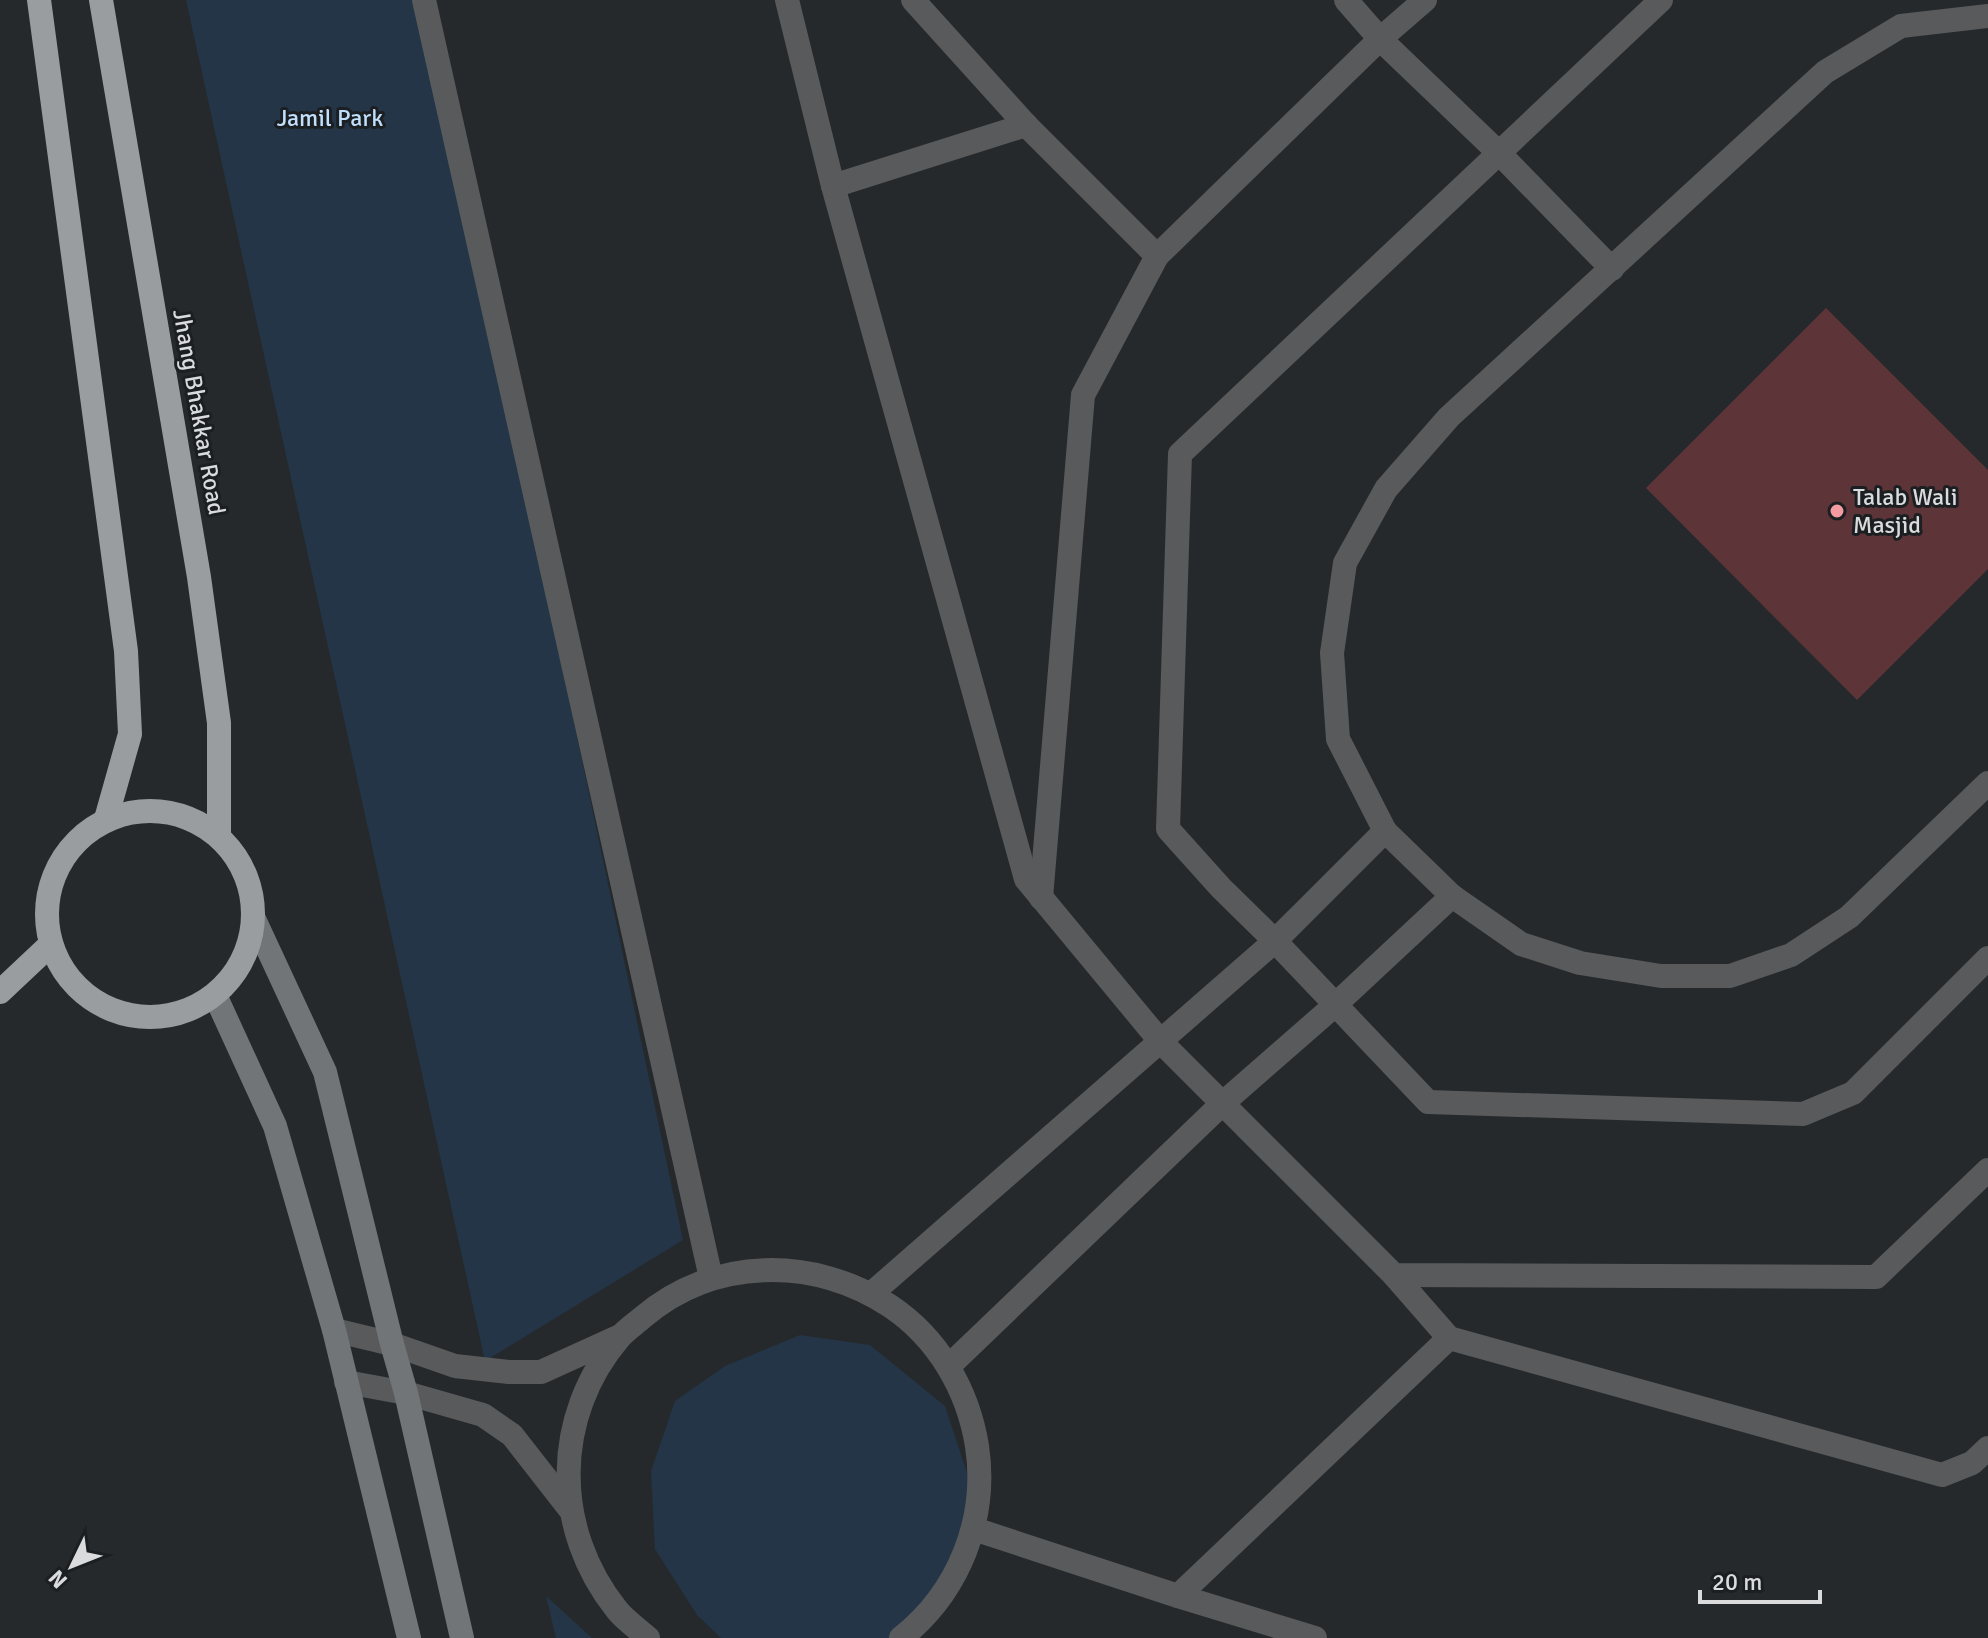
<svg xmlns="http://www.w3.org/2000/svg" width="1988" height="1638" font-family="Signika,sans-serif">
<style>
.green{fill:#233546}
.building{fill:#5d3437}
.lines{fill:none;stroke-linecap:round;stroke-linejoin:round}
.street{stroke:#585a5b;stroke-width:24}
.secondary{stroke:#727577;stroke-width:24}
.highway{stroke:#999da0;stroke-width:24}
.poi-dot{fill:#f49aa1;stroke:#1c1f22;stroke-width:3}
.labels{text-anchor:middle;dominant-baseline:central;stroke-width:6;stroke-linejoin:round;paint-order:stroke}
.park-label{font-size:24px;fill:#bfdffc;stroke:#1c1f22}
.street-label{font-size:24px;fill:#d9dbdd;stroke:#1c1f22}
.poi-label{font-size:24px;fill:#d9dbdd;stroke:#1c1f22;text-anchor:start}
</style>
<rect width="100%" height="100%" fill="#26292c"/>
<!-- green -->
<g class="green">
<polygon points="186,0 422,0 683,1240 485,1361"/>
<polygon points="800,1335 870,1345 945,1406 969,1479 963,1558 903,1638 721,1638 697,1615 655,1549 651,1471 675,1401 725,1366"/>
<polygon points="546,1596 592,1638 556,1638"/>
</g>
<!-- building -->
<polygon class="building" points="1826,308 1988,470 1988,569 1857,700 1646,488"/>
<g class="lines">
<!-- street -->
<g class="street">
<polyline points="424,0 711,1278"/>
<polyline points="787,0 833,186 1026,879 1161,1042 1394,1275 1876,1277 1988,1170"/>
<polyline points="913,0 1026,125 1157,256"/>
<polyline points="1346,0 1380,39 1500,154 1612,269"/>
<polyline points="1661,0 1180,454 1168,829 1221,888 1275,941 1428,1102 1803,1114 1853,1093 1988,958"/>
<polyline points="1988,16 1901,26 1825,72 1449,417 1386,489 1345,563 1332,653 1338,739 1385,831 1452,896 1521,944 1580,963 1661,976 1730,976 1791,955 1849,917 1988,783"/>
<polyline points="833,186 1026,125"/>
<polyline points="1041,898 1083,395 1157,256 1380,39 1425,0"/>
<polyline points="1394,1275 1449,1338 1942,1475 1972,1463 1988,1448"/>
<polyline points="871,1294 1275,941 1385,831"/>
<polyline points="334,1330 392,1344 455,1366 509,1372 541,1372 618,1337"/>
<polyline points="949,1366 1223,1103 1334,1006 1452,896"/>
<polyline points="346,1382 406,1393 483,1415 512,1435 569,1508"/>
<polyline points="974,1529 1178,1596 1315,1638"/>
<polyline points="1178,1596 1449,1338"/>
<path d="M648,1638C638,1629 625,1620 617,1610C552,1529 552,1416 620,1337C626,1330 635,1324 643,1317C714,1257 813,1256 890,1306C938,1338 968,1390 977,1446C988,1519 959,1592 901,1638"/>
</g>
<!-- secondary -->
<g class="secondary">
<polyline points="254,919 325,1072 392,1344 406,1393 462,1638"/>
<polyline points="215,995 275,1126 334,1330 409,1638"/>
</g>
<!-- highway -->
<g class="highway">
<polyline points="39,0 126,651 130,734 106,819"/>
<polyline points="101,0 199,577 219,723 219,836"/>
<circle cx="150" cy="914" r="103"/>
<polyline points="0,992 51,944"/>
</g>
</g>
<!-- markers -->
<circle class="poi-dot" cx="1837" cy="511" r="8"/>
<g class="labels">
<!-- park labels -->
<g class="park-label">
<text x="330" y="118">Jamil Park</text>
</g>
<!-- street labels -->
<g class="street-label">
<text transform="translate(199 412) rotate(80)">Jhang Bhakkar Road</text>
</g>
<!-- poi labels -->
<g class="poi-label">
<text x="1853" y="497">Talab Wali<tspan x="1853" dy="28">Masjid</tspan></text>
</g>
</g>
<!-- north arrow -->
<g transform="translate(72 1566) rotate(227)" stroke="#1c1f22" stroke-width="6" paint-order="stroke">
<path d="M0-6L14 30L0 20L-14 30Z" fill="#d9dbdd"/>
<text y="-12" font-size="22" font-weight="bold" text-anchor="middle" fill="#d9dbdd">N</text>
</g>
<!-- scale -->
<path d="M1700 1590v12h120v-12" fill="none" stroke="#d9dbdd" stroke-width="4"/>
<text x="1712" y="1590" font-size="24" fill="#d9dbdd" stroke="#1c1f22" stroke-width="6" paint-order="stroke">20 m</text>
</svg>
